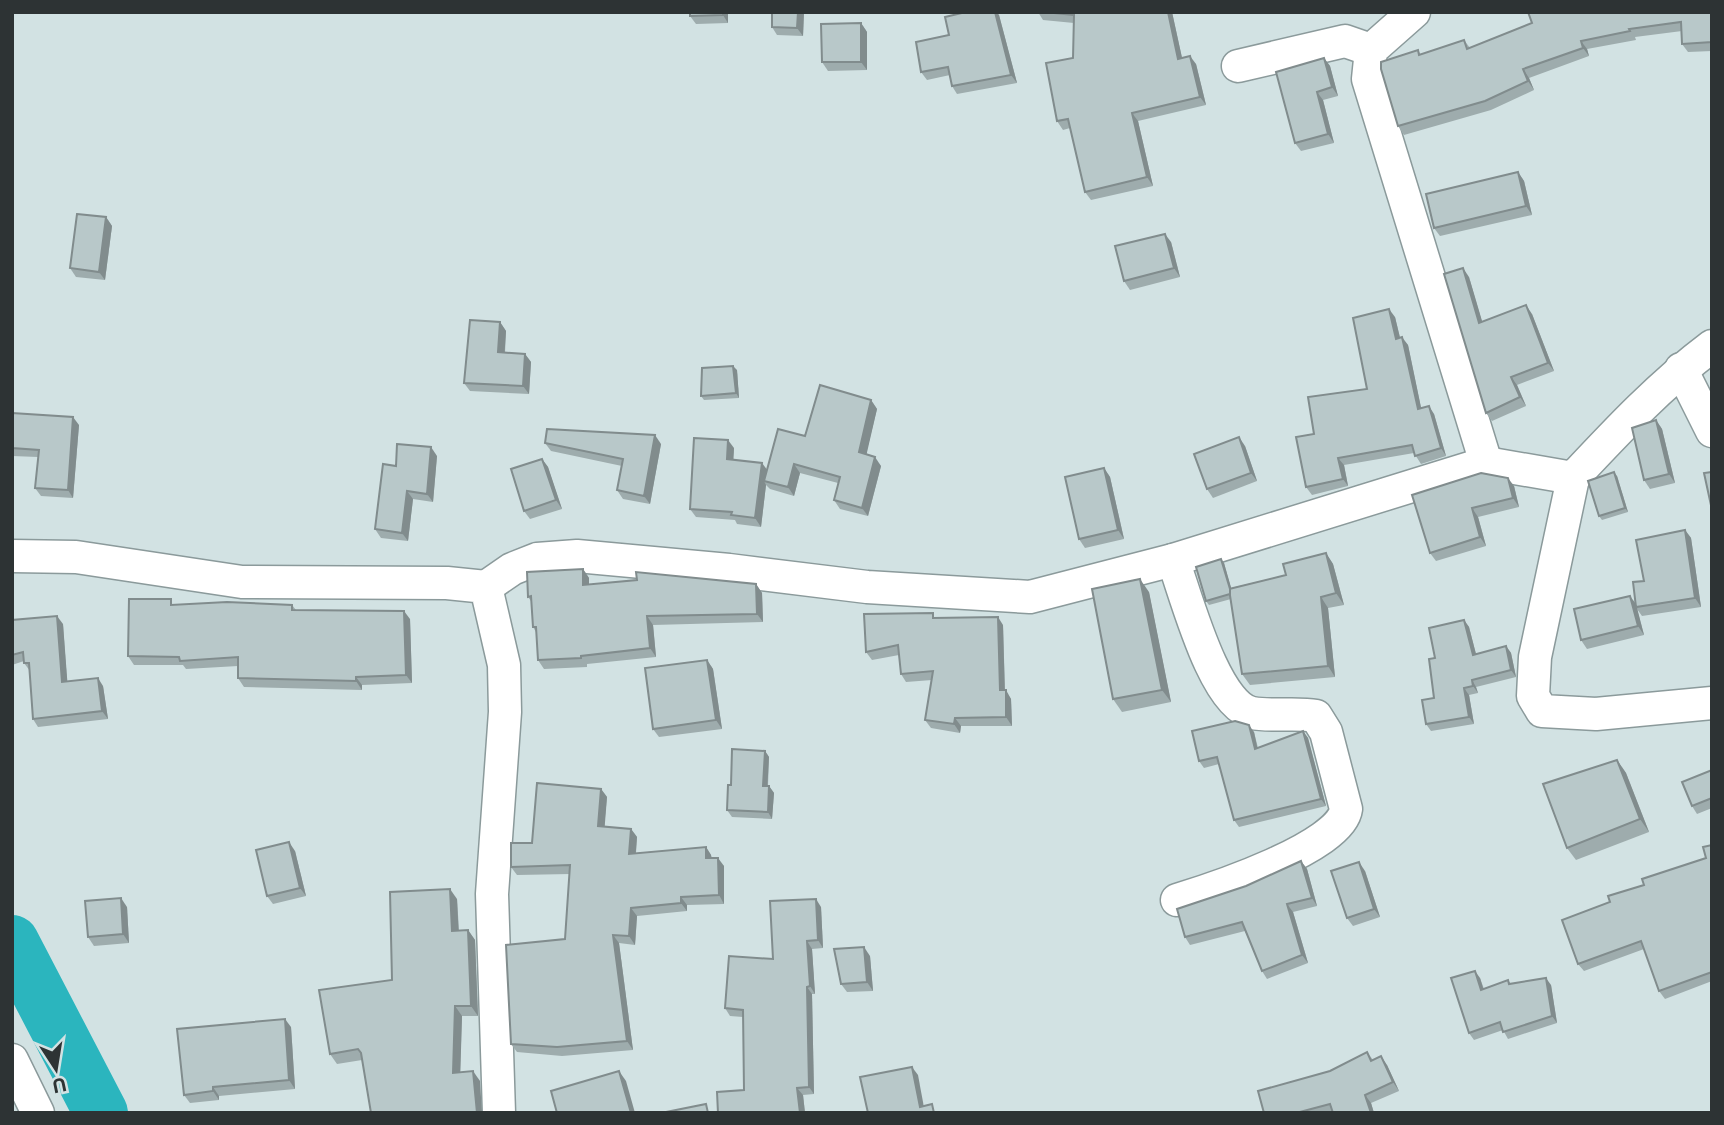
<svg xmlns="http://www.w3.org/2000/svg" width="1724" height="1125" font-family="'Noto Sans',sans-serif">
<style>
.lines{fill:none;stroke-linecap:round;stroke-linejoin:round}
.river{stroke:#2bb5be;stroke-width:54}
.street-casing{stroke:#8b9a9b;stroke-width:35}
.street{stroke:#fff;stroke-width:32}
.wall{fill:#9eacad}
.shaded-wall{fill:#818c8d}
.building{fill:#b8c8c9;stroke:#818c8d;stroke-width:2}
</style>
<rect width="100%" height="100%" fill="#d2e2e3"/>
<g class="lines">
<!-- river -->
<polyline class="river" points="12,942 101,1113"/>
<defs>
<g id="street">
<polyline points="1414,12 1371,50 1368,79 1486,463"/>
<polyline points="1238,66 1345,41 1371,50"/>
<polyline points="1681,369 1712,431"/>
<polyline points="1573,478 1535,657 1533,696 1542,711 1596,714 1712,703"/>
<polyline points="12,556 76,557 242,582 447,583 486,587 504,665 505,712 492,894 499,1113"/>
<path d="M1173,560C1186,595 1214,705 1252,713C1272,717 1295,712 1316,716L1326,732L1346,809C1341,847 1213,889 1177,900"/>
<path d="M486,587L512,569L537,559L577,556L729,570L867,587L1030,597L1173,560L1486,463L1573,478C1617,431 1660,385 1712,346"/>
<polyline points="12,1060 38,1113"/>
</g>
</defs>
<!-- street casing -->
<use href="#street" class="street-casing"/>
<!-- street -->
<use href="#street" class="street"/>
</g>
<!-- wall -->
<g class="wall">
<polygon points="728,12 728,23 696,24 690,16"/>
<polygon points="772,12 804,12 803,36 777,35 772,27"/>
<polygon points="1038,12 1172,12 1182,58 1196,64 1206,105 1138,121 1153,186 1091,200 1085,192 1070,128 1063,130 1057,121 1073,58 1074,23 1043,20"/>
<polygon points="1712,12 1712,51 1688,52 1682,44 1682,31 1635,37 1636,40 1587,49 1589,56 1529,78 1534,90 1491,110 1404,135 1398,126 1418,50 1421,55 1464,40 1470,48"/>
<polygon points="999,15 1017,83 957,94 952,86 950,75 927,80 921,72 949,35"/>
<polygon points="861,23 867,32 867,70 828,71 822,62"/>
<polygon points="1324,58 1330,66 1338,96 1323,100 1334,143 1301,151 1295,143"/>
<polygon points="1518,172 1524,181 1532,215 1440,236 1434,228"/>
<polygon points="106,217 112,226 105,280 76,277 70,268"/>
<polygon points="1171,242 1180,277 1130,290 1124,281"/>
<polygon points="1469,277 1482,322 1532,314 1554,371 1517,385 1526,406 1492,421 1486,413"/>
<polygon points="1395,317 1400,338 1408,345 1421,408 1434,414 1446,456 1421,464 1414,453 1344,465 1348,486 1312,495 1306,487 1314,434 1367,389"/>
<polygon points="500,322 506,331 505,353 525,354 531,362 529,394 470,391 464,383"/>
<polygon points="737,370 739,398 704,400 701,396"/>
<polygon points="871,400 877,409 866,454 881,466 868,516 840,509 834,500 838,483 800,473 794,496 770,489 766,485 761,527 737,524 735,520 696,517 690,509 734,448 733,460 767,470 805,436"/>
<polygon points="12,413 79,425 73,498 41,496 35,488 38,457 12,456"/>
<polygon points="1656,420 1662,429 1675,483 1650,489 1644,480"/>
<polygon points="545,443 661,444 650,504 623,499 617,490 622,466 551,451"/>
<polygon points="1245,446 1257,481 1213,498 1207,489"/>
<polygon points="437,456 433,502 413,499 408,541 381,538 375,529 396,466"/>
<polygon points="542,459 548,467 562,509 530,519 524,511"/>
<polygon points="1104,468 1110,477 1124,539 1085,548 1079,539"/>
<polygon points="1617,476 1628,512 1602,520 1599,516"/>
<polygon points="1514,486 1519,507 1478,517 1486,546 1436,561 1430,553 1412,495"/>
<polygon points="1685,530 1691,538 1701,607 1642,616 1637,609 1644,635 1587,649 1581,640 1636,603 1644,581"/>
<polygon points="1326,553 1333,564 1344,605 1328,608 1335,677 1250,685 1242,674 1231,599 1209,605 1206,601 1221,559 1224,563 1231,588 1286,575"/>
<polygon points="583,569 589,578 589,585 756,584 762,593 763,622 653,625 656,657 587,664 587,667 544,669 538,660 536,632 533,627 531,601 528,597"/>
<polygon points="1149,592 1171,702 1122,712 1113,699"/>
<polygon points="175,605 292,605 296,610 410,619 412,683 362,685 362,690 244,687 238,678 238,666 186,669 183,665 134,665 128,656"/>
<polygon points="936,618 1003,625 1005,690 1011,699 1012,726 961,726 960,733 931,728 925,720 932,680 906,682 901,674 899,655 872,660 866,652"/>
<polygon points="12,620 63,624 67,681 103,686 108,719 38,727 33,719 30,671 24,663 24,661 12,665"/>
<polygon points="1464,620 1469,627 1476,654 1506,646 1511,653 1516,677 1476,687 1478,693 1469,695 1474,724 1431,731 1426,724 1434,698 1435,658"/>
<polygon points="707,660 713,669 722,729 659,737 653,729"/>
<polygon points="1303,731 1308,738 1326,806 1239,827 1234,820 1219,764 1204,768 1199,761 1254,732 1258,748"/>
<polygon points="765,751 769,757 768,786 769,786 774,793 772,819 732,817 727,810 731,785"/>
<polygon points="1617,760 1626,773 1649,832 1576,860 1567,848"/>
<polygon points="1712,770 1712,808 1697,814 1692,806"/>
<polygon points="601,789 607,797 604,827 631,829 637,837 636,853 706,847 711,855 712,858 724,866 724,904 687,905 687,911 637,916 635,945 619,943 633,1050 562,1056 517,1052 511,1044 565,939 570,874 517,875 511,867 532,843"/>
<polygon points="1712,845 1712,981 1665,999 1659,991 1644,949 1584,971 1578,964 1610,902 1644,885 1706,858"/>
<polygon points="295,851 306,896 273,904 267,896"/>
<polygon points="1301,861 1307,869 1317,906 1293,912 1308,963 1267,979 1262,971 1245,931 1190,945 1185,937 1246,886"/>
<polygon points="1365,871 1380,917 1353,926 1347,918"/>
<polygon points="457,899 459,930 468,930 475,940 478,1016 462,1016 460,1072 480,1081 362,1060 337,1064 330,1054"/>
<polygon points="127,907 129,943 94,946 88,937"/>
<polygon points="821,907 823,948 812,949 815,994 812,994 814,1094 803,1095 805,1113 718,1113 744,1090 743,1017 730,1016 725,1008"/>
<polygon points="870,956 873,991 847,992 841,984"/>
<polygon points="1480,978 1484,989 1508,980 1510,983 1551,985 1557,1023 1508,1039 1503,1030 1474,1040 1469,1033"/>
<polygon points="291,1027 295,1089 219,1096 219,1100 190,1103 184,1095"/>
<polygon points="1367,1052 1373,1060 1387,1065 1399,1091 1371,1103 1374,1113 1264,1113 1330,1071"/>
</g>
<!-- shaded-wall -->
<g class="shaded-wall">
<polygon points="723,12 728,12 728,23 723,15"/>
<polygon points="798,12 804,12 803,36 797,28"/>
<polygon points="995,12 997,12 999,15 1017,83 1011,75"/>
<polygon points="1168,12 1172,12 1184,67 1178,59"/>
<polygon points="861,23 867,32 867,70 861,62"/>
<polygon points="1581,41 1587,49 1589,56 1583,48"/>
<polygon points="1190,56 1196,64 1206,105 1200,97"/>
<polygon points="1324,58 1330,66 1338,96 1332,87"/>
<polygon points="1523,69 1529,78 1534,90 1528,81"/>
<polygon points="1317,92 1323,100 1334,143 1328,134"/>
<polygon points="1132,113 1138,121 1153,186 1147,177"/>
<polygon points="1518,172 1524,181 1532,215 1526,206"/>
<polygon points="106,217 112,226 105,280 99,272"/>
<polygon points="1165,234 1171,242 1180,277 1174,268"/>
<polygon points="1463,268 1469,277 1485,331 1479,323"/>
<polygon points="1526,305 1532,314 1554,371 1548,363"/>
<polygon points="1389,309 1395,317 1402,346 1396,339"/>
<polygon points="500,322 506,331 504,361 498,352"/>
<polygon points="1402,337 1408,345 1423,417 1418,409"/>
<polygon points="525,354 531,362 529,394 523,386"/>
<polygon points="733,366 737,370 739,398 736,393"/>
<polygon points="1511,377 1517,385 1526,406 1520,397"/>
<polygon points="871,400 877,409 865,461 859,452"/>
<polygon points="1429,406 1434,414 1446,456 1441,448"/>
<polygon points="73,417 79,425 73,498 68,490"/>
<polygon points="1656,420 1662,429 1675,483 1669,474"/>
<polygon points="655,435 661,444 650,504 644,496"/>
<polygon points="1239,437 1245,446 1257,481 1251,473"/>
<polygon points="728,440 734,448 733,467 727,459"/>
<polygon points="431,447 437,456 433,502 427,494"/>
<polygon points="875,457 881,466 868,516 862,508"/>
<polygon points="1338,458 1344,465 1348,486 1343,479"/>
<polygon points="542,459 548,467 562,509 556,500"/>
<polygon points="762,463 768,471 764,481 766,485 761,527 755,518"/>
<polygon points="794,464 800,473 794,496 788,487"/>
<polygon points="1104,468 1110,477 1124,539 1118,530"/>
<polygon points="1614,472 1617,476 1628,512 1625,508"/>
<polygon points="1508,478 1514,486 1519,507 1513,498"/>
<polygon points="407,491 413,499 408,541 402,533"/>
<polygon points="1472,508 1478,517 1486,546 1480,537"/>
<polygon points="1685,530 1691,538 1701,607 1695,598"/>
<polygon points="1326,553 1333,564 1344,605 1336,593"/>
<polygon points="1221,559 1224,563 1234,598 1231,594"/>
<polygon points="583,569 589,578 589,594 583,585"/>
<polygon points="1140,579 1149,592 1171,702 1162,690"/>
<polygon points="756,584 762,593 763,622 757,614"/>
<polygon points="1630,596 1636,604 1644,635 1638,626"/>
<polygon points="1321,597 1328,608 1335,677 1328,666"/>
<polygon points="404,611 410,619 412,683 406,675"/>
<polygon points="57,616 63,624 68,690 62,682"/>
<polygon points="647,616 653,625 656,657 650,648"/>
<polygon points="998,617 1003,625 1005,699 1000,690"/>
<polygon points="1464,620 1469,627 1478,662 1473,655"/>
<polygon points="1506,646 1511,653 1516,677 1511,670"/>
<polygon points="707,660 713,669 722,729 716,720"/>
<polygon points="356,677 362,685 362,690 356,681"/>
<polygon points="98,678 103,686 108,719 102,711"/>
<polygon points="1472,680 1476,687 1478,693 1473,686"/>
<polygon points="1464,688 1469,695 1474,724 1469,717"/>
<polygon points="1006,690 1011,699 1012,726 1006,717"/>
<polygon points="955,718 961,726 960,733 954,724"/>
<polygon points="1249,725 1254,732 1259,756 1255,749"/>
<polygon points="1303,731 1308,738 1326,806 1321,799"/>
<polygon points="765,751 769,757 767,793 763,786"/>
<polygon points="1617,760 1626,773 1649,832 1640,819"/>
<polygon points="769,786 774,793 772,819 768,812"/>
<polygon points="601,789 607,797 604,835 598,826"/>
<polygon points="631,829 637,837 635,862 629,854"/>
<polygon points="289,842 295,851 306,896 300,888"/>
<polygon points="706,847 711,855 712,867 706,858"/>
<polygon points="718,858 724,866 724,904 719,895"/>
<polygon points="1301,861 1307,869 1317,906 1312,898"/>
<polygon points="1359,862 1365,871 1380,917 1374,909"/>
<polygon points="450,889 457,899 459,941 452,931"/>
<polygon points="681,897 687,905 687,911 681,903"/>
<polygon points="121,898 127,907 129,943 123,934"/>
<polygon points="816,899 821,907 823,948 818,940"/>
<polygon points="1287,904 1293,912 1308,963 1302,955"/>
<polygon points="631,908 637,916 635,945 629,936"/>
<polygon points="468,930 475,940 478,1016 471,1006"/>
<polygon points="613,935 619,943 633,1050 627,1041"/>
<polygon points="807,941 812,949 815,994 810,986"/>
<polygon points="864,947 870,956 873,991 867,982"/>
<polygon points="1475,971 1480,978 1486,998 1481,990"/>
<polygon points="1546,978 1551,985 1557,1023 1552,1016"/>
<polygon points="807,987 812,994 814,1094 809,1087"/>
<polygon points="455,1006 462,1016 460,1083 453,1073"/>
<polygon points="285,1019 291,1027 295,1089 289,1080"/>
<polygon points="1381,1056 1387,1065 1399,1091 1393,1082"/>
<polygon points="912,1067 918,1075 925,1113 920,1107"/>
<polygon points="473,1071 480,1081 482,1113 477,1113"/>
<polygon points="619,1071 626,1081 635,1113 631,1113"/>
<polygon points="213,1087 219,1096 219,1100 213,1091"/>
<polygon points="797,1088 803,1095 805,1113 800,1113"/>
<polygon points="1365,1095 1371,1103 1374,1113 1371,1113"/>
</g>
<!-- building -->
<g class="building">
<polygon points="690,12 723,12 723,15 690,16"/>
<polygon points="772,12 798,12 797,28 772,27"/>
<polygon points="966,12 995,12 1011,75 952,86 948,67 921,72 916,42 949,35 945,17"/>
<polygon points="1044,12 1168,12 1178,59 1190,56 1200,97 1132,113 1147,177 1085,192 1068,119 1057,121 1046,63 1073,58 1074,15"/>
<polygon points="1528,12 1712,12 1712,42 1682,44 1681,22 1629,29 1630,31 1581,41 1583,48 1523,69 1528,81 1485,101 1398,126 1381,69 1381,62 1418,50 1419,55 1464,40 1467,49 1532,23"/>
<polygon points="861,23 861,62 822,62 821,24"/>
<polygon points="1324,58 1332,87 1317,92 1328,134 1295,143 1276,72"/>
<polygon points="1518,172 1526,206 1434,228 1426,194"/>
<polygon points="77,214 106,217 99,272 70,268"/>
<polygon points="1165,234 1174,268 1124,281 1115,246"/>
<polygon points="1463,268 1479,323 1526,305 1548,363 1511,377 1520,397 1486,413 1444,274"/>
<polygon points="1389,309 1396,339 1402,337 1418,409 1429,406 1441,448 1415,456 1412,445 1338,458 1343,479 1306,487 1296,437 1314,434 1308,397 1367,389 1353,318"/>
<polygon points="470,320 500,322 498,352 525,354 523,386 464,383"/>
<polygon points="733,366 736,393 701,396 702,368"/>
<polygon points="820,385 871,400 859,452 875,457 862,508 834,500 840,477 794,464 788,487 764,481 778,429 805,436"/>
<polygon points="12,413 73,417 68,490 35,488 39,450 12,448"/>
<polygon points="1656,420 1669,474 1644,480 1632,428"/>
<polygon points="547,429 655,435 644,496 617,490 623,459 545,443"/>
<polygon points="1239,437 1251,473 1207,489 1194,454"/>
<polygon points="694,438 728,440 727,459 762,463 755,518 731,515 732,512 690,509"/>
<polygon points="397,444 431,447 427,494 407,491 402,533 375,529 383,464 396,466"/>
<polygon points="542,459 556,500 524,511 511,469"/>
<polygon points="1104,468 1118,530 1079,539 1065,477"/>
<polygon points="1614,472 1625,508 1599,516 1588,481"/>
<polygon points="1712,472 1712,510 1704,473"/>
<polygon points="1481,473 1508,478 1513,498 1472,508 1480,537 1430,553 1412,495"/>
<polygon points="1685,530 1695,598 1636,607 1633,582 1644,581 1636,540"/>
<polygon points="1326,553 1336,593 1321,597 1328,666 1242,674 1229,589 1286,575 1283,564"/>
<polygon points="1221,559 1230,589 1230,594 1206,601 1196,567"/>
<polygon points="583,569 583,585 637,580 636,572 756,584 757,614 647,616 650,648 581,656 581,658 538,660 536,627 533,627 531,596 528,597 527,572"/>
<polygon points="1140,579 1162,690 1113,699 1092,589"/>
<polygon points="1630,596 1638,626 1581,640 1574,609"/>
<polygon points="129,599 171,599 171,605 227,602 292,605 292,610 404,611 406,675 356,677 356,681 238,678 238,657 180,661 179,657 128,656"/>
<polygon points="933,613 933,618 998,617 1000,690 1006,690 1006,717 955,718 954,724 925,720 933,671 901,674 898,645 866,652 864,614"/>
<polygon points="57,616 62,682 98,678 102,711 33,719 29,663 24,663 23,652 12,655 12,620"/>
<polygon points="1464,620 1473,655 1506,646 1511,670 1472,680 1473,686 1464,688 1469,717 1426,724 1422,700 1434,698 1429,659 1435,658 1429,628"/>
<polygon points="707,660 716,720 653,729 645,668"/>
<polygon points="1235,721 1249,725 1255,749 1303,731 1321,799 1234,820 1217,757 1199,761 1192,731"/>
<polygon points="732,749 765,751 763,786 769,786 768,812 727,810 728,785 731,785"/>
<polygon points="1617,760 1640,819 1567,848 1543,784"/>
<polygon points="1712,770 1712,798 1692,806 1682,782"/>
<polygon points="537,783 601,789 598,826 631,829 629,854 706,847 706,858 718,858 719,895 681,897 681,903 631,908 629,936 613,935 627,1041 557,1047 511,1044 506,945 565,939 570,865 511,867 511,843 532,843"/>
<polygon points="289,842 300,888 267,896 256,850"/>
<polygon points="1712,845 1712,972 1659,991 1641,941 1578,964 1562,920 1610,902 1608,896 1644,885 1642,879 1706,858 1703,847"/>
<polygon points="1301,861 1312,898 1287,904 1302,955 1262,971 1242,922 1185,937 1177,909 1246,886"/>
<polygon points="1359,862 1374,909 1347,918 1331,871"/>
<polygon points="450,889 452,931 468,930 471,1006 455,1006 453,1073 473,1071 477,1113 371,1113 361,1053 358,1049 330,1054 319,990 392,980 390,892"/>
<polygon points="121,898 123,934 88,937 85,901"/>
<polygon points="816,899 818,940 807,941 810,986 807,987 809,1087 797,1088 800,1113 718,1113 717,1092 744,1090 743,1010 725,1008 729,956 773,959 770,901"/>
<polygon points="864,947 867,982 841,984 834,949"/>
<polygon points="1475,971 1481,990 1508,980 1509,984 1546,978 1552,1016 1503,1032 1500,1022 1469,1033 1451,978"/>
<polygon points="285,1019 289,1080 213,1087 213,1091 184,1095 177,1029"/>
<polygon points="1367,1052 1371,1061 1381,1056 1393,1082 1365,1095 1371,1113 1333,1113 1330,1104 1296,1113 1264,1113 1258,1091 1330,1071"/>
<polygon points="912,1067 920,1107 932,1104 934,1113 868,1113 860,1077"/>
<polygon points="619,1071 631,1113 557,1113 551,1091"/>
<polygon points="706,1104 708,1113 661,1113"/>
</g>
<!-- border -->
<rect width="1724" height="1125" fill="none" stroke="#2d3334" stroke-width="28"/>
<!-- north arrow -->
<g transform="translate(56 1069) rotate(168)" stroke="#d2e2e3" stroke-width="5" paint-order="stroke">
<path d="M0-5L12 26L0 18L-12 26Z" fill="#2d3334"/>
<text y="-10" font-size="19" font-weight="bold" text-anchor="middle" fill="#2d3334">U</text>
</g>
</svg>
